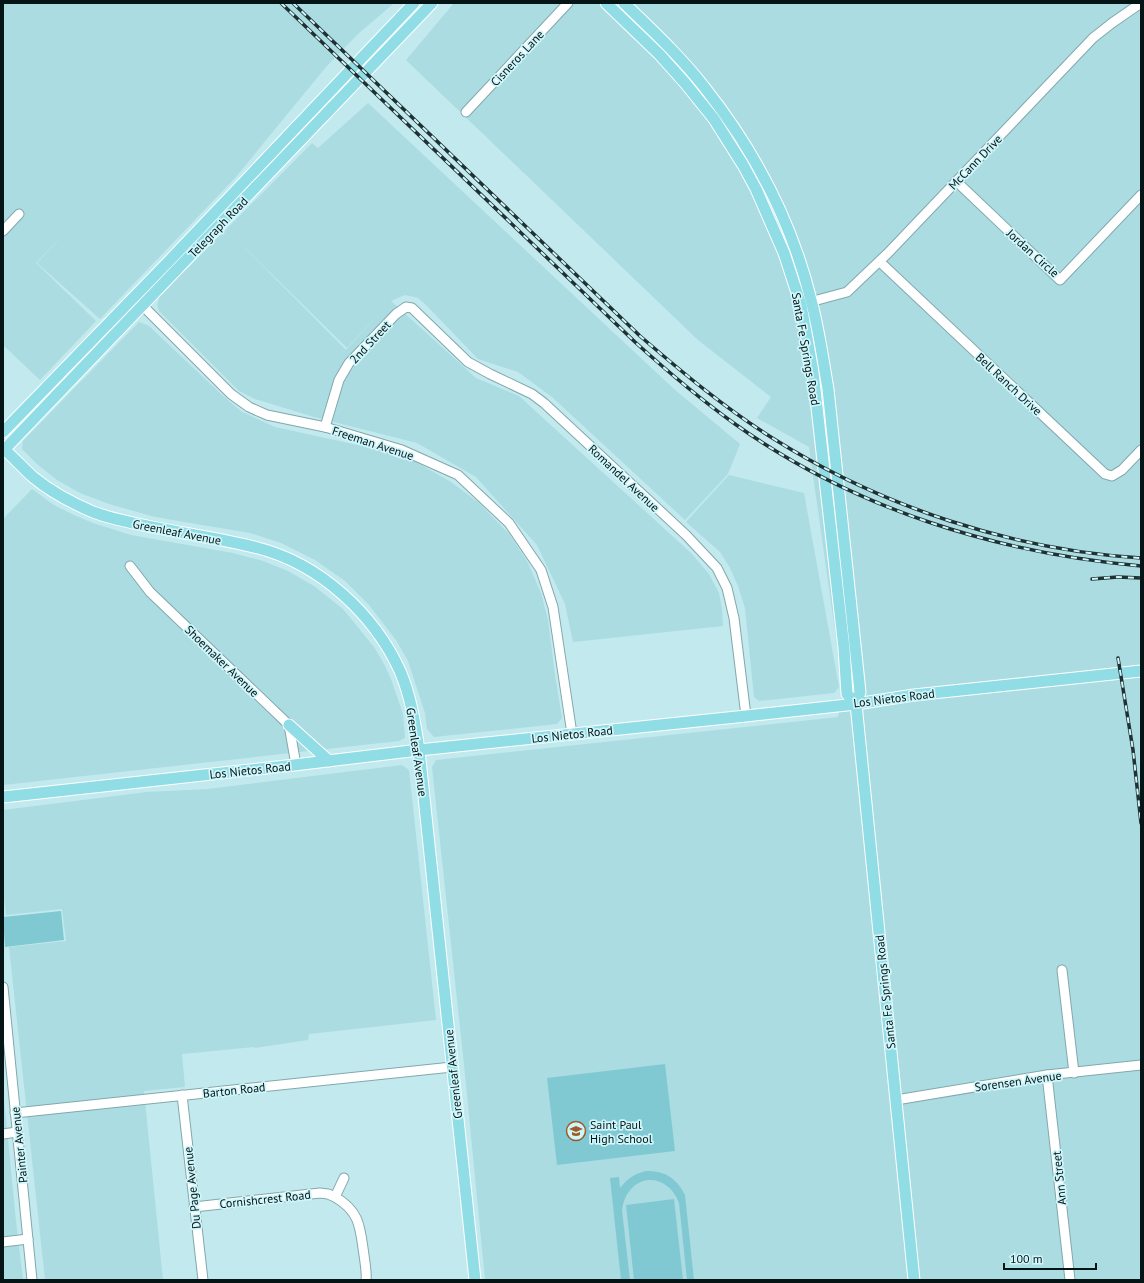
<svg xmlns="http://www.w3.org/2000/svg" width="1144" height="1283" font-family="'PT Sans',sans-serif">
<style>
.built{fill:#abdce1;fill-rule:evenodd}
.green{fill:#81c9d2}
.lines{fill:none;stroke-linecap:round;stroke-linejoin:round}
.minor-casing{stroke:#82a8ad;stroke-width:11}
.major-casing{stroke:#fff;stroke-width:13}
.minor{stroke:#fff;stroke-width:9}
.major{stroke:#91dde6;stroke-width:11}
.rail-casing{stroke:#1f3133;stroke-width:3.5}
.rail{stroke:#cef6fb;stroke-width:2;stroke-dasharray:6;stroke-linecap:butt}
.labels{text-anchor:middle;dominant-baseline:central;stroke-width:3.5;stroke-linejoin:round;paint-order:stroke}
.street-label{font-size:12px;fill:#051415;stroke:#cef6fb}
.poi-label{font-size:12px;fill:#051415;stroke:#cef6fb;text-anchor:start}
</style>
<rect width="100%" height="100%" fill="#c1e9ee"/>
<!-- built -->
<g class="built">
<polygon points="3,3 394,3 357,35 326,67 235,178 100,319 37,263 68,230 36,263 96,321 40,380 3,345"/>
<polygon points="454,3 1141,3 1141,1280 485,1280 465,1074 432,767 436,760 838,717 843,687 809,447 757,418 771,397 698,340 406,60"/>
<path d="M368,103L674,389L740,444L728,474L685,520L552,397L518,372L478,359L427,306L418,298L405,295L391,301L476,378L519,396L691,553L709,574L719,593L722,609L723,626L573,642L565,604L537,545L476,477L417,443L314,417L255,399L239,391L159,311L157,305L160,296L312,143L318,148ZM234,237L347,348L385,307L346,350Z"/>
<polygon points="139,322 149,326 222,395 242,412 275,427 385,451 416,462 451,482 479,503 510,535 527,561 541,593 548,620 555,675 560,706 562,718 557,724 434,737 427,729 425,713 408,661 396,640 369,605 345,581 315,560 281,543 250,533 155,517 109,504 80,493 57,480 37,464 22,449 23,441"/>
<polygon points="729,475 804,493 839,687 834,693 759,701 754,697 745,608 738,586 730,568 720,552 686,522"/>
<polygon points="32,489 54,505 74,515 93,523 131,535 233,553 263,561 288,571 314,586 343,609 374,647 384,664 391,679 403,714 405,738 399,741 3,785 3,519"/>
<polygon points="402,765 409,770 436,1020 309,1034 308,1040 255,1048 254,1047 182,1054 185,1087 144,1091 163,1280 45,1280 9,947 66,941 62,909 6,915 3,890 3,810 147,792 208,789"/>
<polygon points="3,1089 16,1221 23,1280 3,1280"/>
</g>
<!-- green -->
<g class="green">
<polygon points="61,911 64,940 5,947 3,917"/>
<polygon points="665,1064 675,1151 557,1165 547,1078"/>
<path d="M646,1171C666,1171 676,1178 685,1195L694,1280H687L679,1203C666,1169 627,1174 622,1210L630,1280H621L610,1178L619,1177L620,1188C628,1178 634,1174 646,1171Z"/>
<polygon points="674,1199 683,1280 634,1280 626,1205"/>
</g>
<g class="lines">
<defs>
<g id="minor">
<polyline points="466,112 568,3"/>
<polyline points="956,181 1060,280 1141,195"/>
<polyline points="3,231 19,214"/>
<polyline points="880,262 1105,474 1112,476 1122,470 1141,450"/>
<polyline points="134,297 231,394 249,407 267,415 325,427 402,450 458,475 509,523 541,570 553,607 572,734"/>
<polyline points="806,303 847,292 888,253 1093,38 1112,23 1141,3"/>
<polyline points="325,427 339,380 349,363 396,314 406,307 412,308 468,362 490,374 532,394 544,403 686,535 717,568 727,588 734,618 746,716"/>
<polyline points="130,566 150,592 289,725 296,765"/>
<polyline points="1062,970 1074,1073"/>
<polyline points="3,987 32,1280"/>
<polyline points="1047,1075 1070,1280"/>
<polyline points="182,1095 203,1280"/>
<polyline points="896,1100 1047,1075 1141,1065"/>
<polyline points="15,1113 452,1067"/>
<polyline points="3,1134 17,1132"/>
<path d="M335,1197C361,1212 360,1229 364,1255C365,1263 367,1273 366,1280"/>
<polyline points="194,1207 320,1193 328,1194 335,1197 344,1178"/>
<polyline points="3,1242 28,1239"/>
</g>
<g id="major">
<polyline points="606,3 659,54 685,83 714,119 743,165 756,189 784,253 801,305 813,372 844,648 847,694 856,704"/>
<path d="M624,3C652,30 681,57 705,88C754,150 792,223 811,300C819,330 823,360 828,389L860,692L856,704L914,1280"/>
<polyline points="3,432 169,261 414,3"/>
<path d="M3,448C13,457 23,468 33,477C51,492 72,503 93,512C112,519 132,523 152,527C187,534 223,539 258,548C320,564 374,614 400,671C411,697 415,723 419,750L475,1280"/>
<polyline points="3,451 432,3"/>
<polyline points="289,725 329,761"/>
<polyline points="3,797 286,766 419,750 746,716 856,704 914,695 1141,671"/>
</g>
</defs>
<!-- minor casing -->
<use href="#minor" class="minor-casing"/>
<!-- major casing -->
<use href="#major" class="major-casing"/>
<!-- minor -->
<use href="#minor" class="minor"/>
<!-- major -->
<use href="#major" class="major"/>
<defs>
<g id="rail">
<path d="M281,3L635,342C667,371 700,399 735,424C854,509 997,553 1141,566"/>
<path d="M293,3L640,336C683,373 726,409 774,439C882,507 1013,550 1141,558"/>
<polyline points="1092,579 1118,577 1141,578"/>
<polyline points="1118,658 1133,750 1141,823"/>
</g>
</defs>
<!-- rail casing -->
<use href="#rail" class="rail-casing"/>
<!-- rail -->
<use href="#rail" class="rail"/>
</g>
<!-- icons -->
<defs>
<symbol id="school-ring" viewBox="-11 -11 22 22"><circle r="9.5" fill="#cef6fb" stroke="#9d5b28" stroke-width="1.5"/><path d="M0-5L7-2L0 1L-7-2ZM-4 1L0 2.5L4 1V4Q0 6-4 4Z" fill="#9d5b28"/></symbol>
</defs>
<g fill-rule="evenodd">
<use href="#school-ring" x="565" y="1120" width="22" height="22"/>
</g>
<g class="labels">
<!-- street labels -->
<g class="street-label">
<text transform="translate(517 58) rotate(-47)">Cisneros Lane</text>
<text transform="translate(975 162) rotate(-46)">McCann Drive</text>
<text transform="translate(218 227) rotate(-46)">Telegraph Road</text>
<text transform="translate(1033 253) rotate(42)">Jordan Circle</text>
<text transform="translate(370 342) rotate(-47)">2nd Street</text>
<text transform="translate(806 349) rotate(80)">Santa Fe Springs Road</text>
<text transform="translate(1009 384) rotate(43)">Bell Ranch Drive</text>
<text transform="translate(373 443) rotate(18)">Freeman Avenue</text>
<text transform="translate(624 478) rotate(43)">Romandel Avenue</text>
<text transform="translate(177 532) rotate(11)">Greenleaf Avenue</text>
<text transform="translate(222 661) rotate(44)">Shoemaker Avenue</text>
<text transform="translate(894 698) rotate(-7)">Los Nietos Road</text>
<text transform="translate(572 734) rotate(-6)">Los Nietos Road</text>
<text transform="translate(417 752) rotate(82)">Greenleaf Avenue</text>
<text transform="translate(250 770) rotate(-6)">Los Nietos Road</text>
<text transform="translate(885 992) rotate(-96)">Santa Fe Springs Road</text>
<text transform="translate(453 1074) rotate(-96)">Greenleaf Avenue</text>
<text transform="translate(1018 1081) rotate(-8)">Sorensen Avenue</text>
<text transform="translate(234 1090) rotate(-6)">Barton Road</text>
<text transform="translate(19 1145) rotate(-96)">Painter Avenue</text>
<text transform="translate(1059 1178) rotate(-96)">Ann Street</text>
<text transform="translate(192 1188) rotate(-96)">Du Page Avenue</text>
<text transform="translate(265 1199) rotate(-6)">Cornishcrest Road</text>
</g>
<!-- poi labels -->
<g class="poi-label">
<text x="590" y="1124">Saint Paul<tspan x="590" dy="14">High School</tspan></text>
</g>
</g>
<!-- border -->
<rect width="1144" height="1283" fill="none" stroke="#051415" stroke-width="8"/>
<!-- scale -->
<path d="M1004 1263v6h92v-6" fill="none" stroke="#051415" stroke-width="2"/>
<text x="1010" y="1263" font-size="12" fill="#051415" stroke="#cef6fb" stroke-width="3" paint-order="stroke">100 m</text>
</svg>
